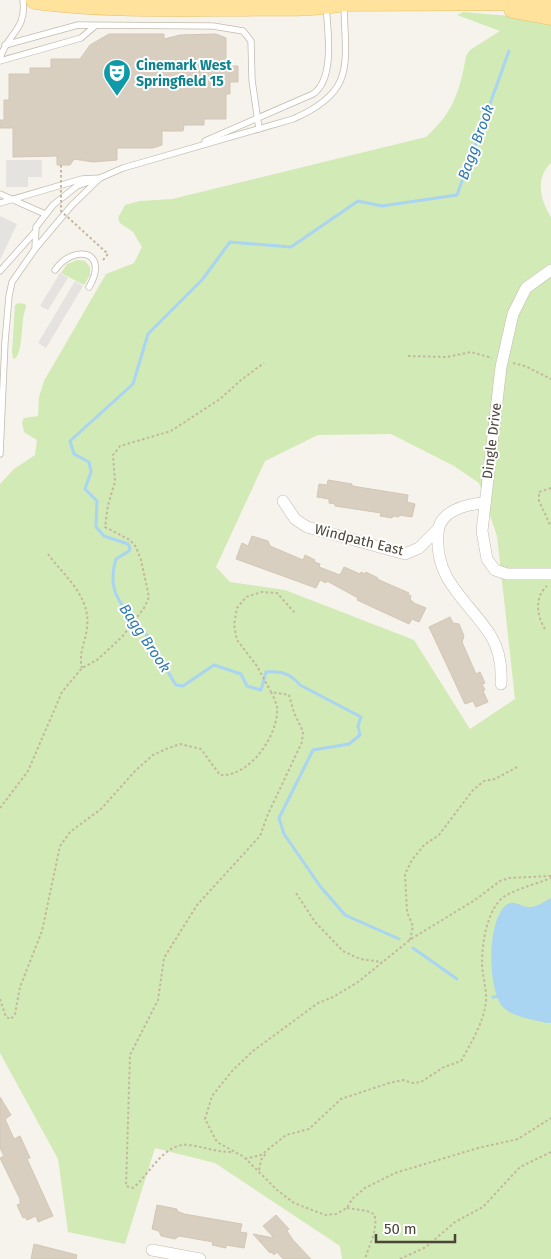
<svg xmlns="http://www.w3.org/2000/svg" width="551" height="1259" font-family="'Fira Sans',sans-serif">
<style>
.green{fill:#d2eab5;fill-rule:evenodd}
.parking{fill:#e5e3e0}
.water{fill:#a9d4f2}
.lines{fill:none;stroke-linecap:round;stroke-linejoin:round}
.stream{stroke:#a9d4f2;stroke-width:3}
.building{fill:#d8cfc1;stroke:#d3c7b4}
.lane-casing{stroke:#c2bbae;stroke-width:7}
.street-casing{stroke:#c2bbae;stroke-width:12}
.primary-casing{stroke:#e6c16a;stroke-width:19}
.path{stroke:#c4b79f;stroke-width:2;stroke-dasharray:2.5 2.5;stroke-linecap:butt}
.lane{stroke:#fff;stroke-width:5.5}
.street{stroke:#fff;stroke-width:11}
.primary{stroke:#ffe39c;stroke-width:18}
.path-bridge{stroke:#c4b79f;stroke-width:2;stroke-dasharray:2.5 2.5;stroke-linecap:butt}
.labels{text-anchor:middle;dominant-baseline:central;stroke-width:4;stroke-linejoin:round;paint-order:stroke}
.culture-label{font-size:14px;font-weight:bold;fill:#0d838f;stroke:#fff;text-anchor:start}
.street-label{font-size:14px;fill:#4b4439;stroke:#fff}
.water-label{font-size:15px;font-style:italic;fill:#2e7ab2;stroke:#fff}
</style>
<rect width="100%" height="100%" fill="#f6f3ec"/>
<!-- green -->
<g class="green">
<path d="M463,12L523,17L551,23V163C535,178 540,200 551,217V1259H342L340,1246L215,1163L155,1148L125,1244L68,1232L58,1159L0,1053V484L14,469L35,455L37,440L24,432L22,422L24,418L38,416L39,397L44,381L106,274L134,263L142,247L133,232L120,223L118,218L125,205L140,201L172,199L426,137C453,113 460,91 466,56L470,50L500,31L457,15ZM391,434L454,466L479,483L497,536L515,699L470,729L414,640L285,590L230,582L216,567L265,461L318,435Z"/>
<polygon points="77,260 85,261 90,267 90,275 84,285 61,273 67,264"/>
<path d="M18,303L25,304L26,307C20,321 24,350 15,359L13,358L12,353L15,305Z"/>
</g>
<!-- parking -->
<g class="parking">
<polygon points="6,160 42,160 42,177 28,177 28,187 6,187"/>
<polygon points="0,216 17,224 0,260"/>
<polygon points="60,273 68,278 48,310 40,306"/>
<polygon points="75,281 83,286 46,348 38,343"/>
</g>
<!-- water -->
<path class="water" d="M551,898V1023H547C534,1020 514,1017 504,1008C487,991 487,923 505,906C513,898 520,907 530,907C537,907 545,901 551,898Z"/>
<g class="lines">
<!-- stream -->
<g class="stream">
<path d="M399,939L345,915L320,886L284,834L279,818L313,750L349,744L360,735L358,726L361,717L300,685C290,673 281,671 266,672L261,690L247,686L241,674L214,665L183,686L176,685C166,670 159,652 148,637C129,611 104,597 116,559L129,551L130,548L128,544L104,536L96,527L97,501L85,489L91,472L89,462L74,454L70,441L133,384L148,334L202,280L230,242L291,247L358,201L382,206L457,195L509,51"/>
<polyline points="413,948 457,979"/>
<polyline points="493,997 501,996"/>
</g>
</g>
<!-- building -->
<g class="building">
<polygon points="109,34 164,34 164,39 180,35 216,34 226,38 226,66 238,66 238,82 230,82 230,94 226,94 226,119 204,119 204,125 184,125 183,131 162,131 162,145 153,148 117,148 117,160 93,162 74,159 70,165 57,165 57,156 13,157 13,128 0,128 0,120 4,120 4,100 9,100 9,74 30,74 30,68 51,68 51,59 80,59 90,45"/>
<polygon points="328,480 352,484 352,486 408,495 407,502 415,504 412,517 399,515 399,517 393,516 392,518 380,516 381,513 335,506 335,504 329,503 329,499 317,497 319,484 327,485"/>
<polygon points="252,536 268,541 270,546 303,560 305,555 315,560 314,562 320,564 319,567 340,575 344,567 360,574 361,572 365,574 366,572 378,578 377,579 409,593 408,595 411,596 410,599 414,603 426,608 419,622 412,619 409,624 357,600 358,598 327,581 326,583 320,580 316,588 236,559 242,543 248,546"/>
<polygon points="450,617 453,623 459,624 464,636 462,642 476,674 480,672 485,683 482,684 485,690 483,691 488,702 476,707 473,701 465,704 429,627"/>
<polygon points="0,1097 11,1115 5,1119 14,1139 20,1136 30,1158 27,1159 53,1216 38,1222 36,1216 27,1220 25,1217 23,1218 17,1205 20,1204 20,1199 0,1158 4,1156 0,1148"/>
<polygon points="157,1205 177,1209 177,1211 184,1214 242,1224 240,1232 247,1233 244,1248 226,1245 226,1248 212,1245 213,1242 179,1236 175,1239 161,1236 159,1231 152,1229"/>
<polygon points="276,1215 289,1229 287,1231 293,1240 311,1259 283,1259 277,1252 274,1255 272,1252 270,1253 253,1234 274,1238 263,1226"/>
<polygon points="34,1244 77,1255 76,1259 31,1259"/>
</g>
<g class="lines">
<defs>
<g id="lane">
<polyline points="5,45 78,25 213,26 243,31 251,41 252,80 259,129"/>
<path d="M0,59C6,34 27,31 23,0"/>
<polyline points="0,61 81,38 95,26"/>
<path d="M205,141L313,94C335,79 328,31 326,7"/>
<polyline points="0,194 45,214"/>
<path d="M0,203L82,179L100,178L123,168L293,119C357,91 345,64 344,4"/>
<path d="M55,270C74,243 110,251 89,287"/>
<polyline points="0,271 34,233"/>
<polyline points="0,454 5,342 9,296 12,282 35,249 72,205 100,178 77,186 53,205 36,227 35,249"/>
</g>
<g id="street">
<polyline points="551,270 526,288 513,314 501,367 482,531 487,559 495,570 507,574 551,574"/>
<polyline points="283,501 295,519 307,527 405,554 419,548 438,529"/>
<path d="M485,503C466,504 439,511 438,533C434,581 468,600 491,636C500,651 502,667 501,684"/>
<polyline points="152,1250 200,1259"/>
</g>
<g id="primary">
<path d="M35,0C104,9 175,7 245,7C277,6 311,9 344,2L551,1"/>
<polyline points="513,9 551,16"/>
</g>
</defs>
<!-- lane casing -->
<use href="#lane" class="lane-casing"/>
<!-- street casing -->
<use href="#street" class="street-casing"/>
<!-- primary casing -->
<use href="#primary" class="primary-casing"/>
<!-- path -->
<g class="path">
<polyline points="408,356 447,357 471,352 492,358"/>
<polyline points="513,363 525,366 551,379"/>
<polyline points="551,488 539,492 539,501 551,527"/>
<path d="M48,554C63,575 91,596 87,627C86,641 78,653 82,668"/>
<path d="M545,629C537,617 534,597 547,586"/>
<polyline points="0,808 28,771 62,692 82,668 97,660 122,637 144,608 149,597 141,560 136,547 130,540 105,527 108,505 115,482 113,455 120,446 171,431 220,399 241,380 264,363"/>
<polyline points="551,876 509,878 500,881 475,900 411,939 358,982 333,997 318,1003 253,1051 233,1070 212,1096 205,1119 217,1142 244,1157 277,1190 294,1203 325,1215 336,1214 347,1208 352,1199 365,1188 395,1173 478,1148 518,1139 551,1118"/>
<polyline points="296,893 315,922 343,951 360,959 382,962"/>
<polyline points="410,940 413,926 407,912 405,874 412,860 424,845 439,835 473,790 484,781 495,779 517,767"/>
<path d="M0,999L6,1017L11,1019L15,1014L20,987L42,931L60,846L70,832L101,809L136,770L153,755L166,749L180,744L201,749L220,775C250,777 279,735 277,707C276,702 273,696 271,692"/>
<path d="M231,1152C215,1152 205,1147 189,1145C164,1142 150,1174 133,1188L126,1186L130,1055L158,1000L164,958L197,905L260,836L268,814L302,742L303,731L294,713L289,695L271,692L257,666L237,640L234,625L237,608L246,597L262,592L277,593L295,613"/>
<path d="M245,1159L261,1155L286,1135L309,1129L341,1099L389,1083L403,1080L412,1083L421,1082L444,1067L461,1061C471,1043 484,1022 486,1001C487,988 482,976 482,963C482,943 487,908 505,896C519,888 536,884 551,878"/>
<polyline points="259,1170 261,1160 267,1152"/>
<path d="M347,1208L367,1211L374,1214C379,1228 369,1245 365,1259"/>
<polyline points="400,1259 426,1247 455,1222 483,1207 520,1167 551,1152"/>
</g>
<!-- lane -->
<use href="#lane" class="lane"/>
<!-- street -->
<use href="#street" class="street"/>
<!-- primary -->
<use href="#primary" class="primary"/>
<!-- path-bridge -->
<polyline class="path-bridge" points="61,165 61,211 108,254 103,260"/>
</g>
<!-- icons -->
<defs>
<symbol id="theatre-pin" viewBox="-11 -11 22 30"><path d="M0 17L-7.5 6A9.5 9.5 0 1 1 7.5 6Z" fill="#0f9aa8" stroke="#fff"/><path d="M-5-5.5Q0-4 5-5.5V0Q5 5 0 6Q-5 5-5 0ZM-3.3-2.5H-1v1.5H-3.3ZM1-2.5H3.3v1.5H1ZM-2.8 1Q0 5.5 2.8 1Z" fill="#fff"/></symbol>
</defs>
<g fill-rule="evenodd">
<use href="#theatre-pin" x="101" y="57" width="32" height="43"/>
</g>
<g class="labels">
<!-- culture labels -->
<g class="culture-label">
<text x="136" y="65">Cinemark West<tspan x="136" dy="16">Springfield 15</tspan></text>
</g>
<!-- street labels -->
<g class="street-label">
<text transform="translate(492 441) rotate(-83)">Dingle Drive</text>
<text transform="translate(359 540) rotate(14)">Windpath East</text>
</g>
<!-- water labels -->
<g class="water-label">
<text transform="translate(476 142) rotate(-70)">Bagg Brook</text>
<text transform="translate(145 638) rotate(56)">Bagg Brook</text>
</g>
</g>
<!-- scale -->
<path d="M376 1234v8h79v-8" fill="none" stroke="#4b4439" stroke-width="2.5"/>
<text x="384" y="1234" font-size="15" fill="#4b4439" stroke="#ffffff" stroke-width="4" paint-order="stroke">50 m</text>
</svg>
